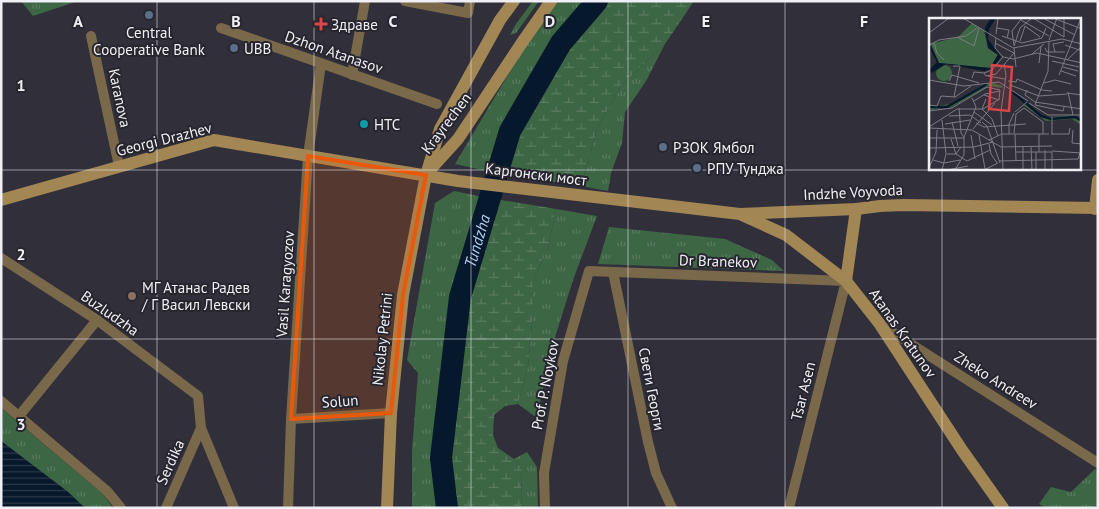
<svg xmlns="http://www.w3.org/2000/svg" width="1099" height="509" font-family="'PT Sans',sans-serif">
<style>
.grass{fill:url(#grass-tufts)}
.wetland{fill:url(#wetland-marsh)}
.water{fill:url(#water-rules)}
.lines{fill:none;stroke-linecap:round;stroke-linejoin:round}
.river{stroke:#06182b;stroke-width:22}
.street{stroke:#796849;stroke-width:10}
.secondary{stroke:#a28654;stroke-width:12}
.marked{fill:#e8590c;fill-opacity:0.2;stroke:#e8590c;stroke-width:4;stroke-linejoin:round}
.grid{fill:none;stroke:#efeff5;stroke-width:1;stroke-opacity:0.55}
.service-dot{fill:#5c6f8a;stroke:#27262f;stroke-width:2}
.health-dot{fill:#e0444e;stroke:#27262f;stroke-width:2}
.culture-dot{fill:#0f9aa8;stroke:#27262f;stroke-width:2}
.education-dot{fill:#8d6e63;stroke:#27262f;stroke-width:2}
.labels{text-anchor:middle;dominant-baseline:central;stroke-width:4;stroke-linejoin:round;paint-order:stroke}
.poi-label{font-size:15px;fill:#efeff5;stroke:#27262f;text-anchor:start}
.street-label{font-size:15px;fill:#efeff5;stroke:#27262f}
.water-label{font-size:16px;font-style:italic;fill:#afceee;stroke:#27262f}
.inset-river{fill:none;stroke:#06182b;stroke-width:2.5}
.inset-road{fill:none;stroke:#7d7c85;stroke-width:1}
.view{fill:#da4647;fill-opacity:0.15;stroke:#da4647;stroke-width:2.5}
.inset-edge{fill:none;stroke:#efeff5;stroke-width:2.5}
.grid-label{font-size:16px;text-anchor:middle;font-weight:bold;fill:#efeff5;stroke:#27262f;stroke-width:4;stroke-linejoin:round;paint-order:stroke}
</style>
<defs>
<pattern id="grass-tufts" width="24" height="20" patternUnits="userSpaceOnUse" patternTransform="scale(1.25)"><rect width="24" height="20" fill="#3d6644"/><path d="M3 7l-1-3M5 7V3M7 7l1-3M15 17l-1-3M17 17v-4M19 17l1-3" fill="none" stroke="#597c60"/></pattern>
<pattern id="wetland-marsh" width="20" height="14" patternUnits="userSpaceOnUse" patternTransform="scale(1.25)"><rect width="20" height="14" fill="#3d6644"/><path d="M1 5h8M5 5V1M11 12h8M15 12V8" fill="none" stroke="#597c60"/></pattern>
<pattern id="water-rules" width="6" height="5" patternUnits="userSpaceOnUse" patternTransform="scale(1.25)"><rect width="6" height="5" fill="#06182b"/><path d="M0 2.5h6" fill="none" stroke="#2b3a4a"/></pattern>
</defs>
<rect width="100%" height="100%" fill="#31303a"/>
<!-- grass -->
<g class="grass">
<polygon points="21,1 78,1 33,16"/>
<polygon points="533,1 539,1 516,33 510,35 516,24"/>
<polygon points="554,1 586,1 553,40 504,129 492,172 455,164 537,26"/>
<polygon points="665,44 646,81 625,112 622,143 611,173 608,191 581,186 597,129 621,86"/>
<polygon points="454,191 483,197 453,298 434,461 440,508 412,508 412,451 418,373 407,360 435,203"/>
<polygon points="556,209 597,216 573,280 551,350 537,418 518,404 528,366 533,315 533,281 548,249"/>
<polygon points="609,227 725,239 772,260 784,271 598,264"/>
<polygon points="1,408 103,494 113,508 85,508 68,492 1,441"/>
<polygon points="527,452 537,467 538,508 521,508 522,469 514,459"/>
<polygon points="1095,469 1098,471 1098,508 1046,508 1039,504 1051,487 1071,492"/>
</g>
<!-- wetland -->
<g class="wetland">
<polygon points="586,1 694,1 665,44 621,86 597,129 581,186 492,172 504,129 553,40"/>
<polygon points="483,197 556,209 548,249 533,281 533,315 528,366 518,404 505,406 494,415 493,435 498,448 514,459 522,469 521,508 440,508 434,461 453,298"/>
</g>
<!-- water -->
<polygon class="water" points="1,441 68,492 85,508 3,508 1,506"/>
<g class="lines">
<!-- river -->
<path class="river" id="s1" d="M447,508L441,458L460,297L510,131L561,43L597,1"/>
<!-- street -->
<g class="street">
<polyline points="405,1 468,13 470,1"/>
<polyline points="221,28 437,104"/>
<polyline points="91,36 119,166"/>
<polyline points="352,75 365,1"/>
<polyline points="1,258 97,320 198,396 201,428 234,508"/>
<polyline points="613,272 648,442 656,473 672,508"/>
<polyline points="881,325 1098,463"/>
<polyline points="1,401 107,491 121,508"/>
<polyline points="19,416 97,320"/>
<polyline points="291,419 391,413"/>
<polyline points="166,508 201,428"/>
<polyline points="288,508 291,419 308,156 321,64"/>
<polyline points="545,508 544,473 563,361 589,271 846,281 789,508"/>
</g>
<!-- secondary -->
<g class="secondary">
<polyline points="429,171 458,139 521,44 551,1"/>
<polyline points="1,200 214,140 458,181 740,214 856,209 880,206 904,205 1098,208"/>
<polyline points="1095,209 1098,180"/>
<polyline points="742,215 786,235 846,281 879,323 962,450 1003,508"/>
<polyline points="846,281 856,209"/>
<polyline points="387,508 391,413 403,295 426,175 440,129 500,20 514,1"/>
</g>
</g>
<!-- marked area -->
<path class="marked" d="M308,156L426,175L403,295L391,413L291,419Z"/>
<!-- grid -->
<path class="grid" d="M157,1V508M314,1V508M471,1V508M628,1V508M785,1V508M942,1V19M942,169V508M1,170H1098M1,339H1098"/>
<!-- markers -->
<g class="service-dot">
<circle cx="149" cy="15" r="5"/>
<circle cx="234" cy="48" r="5"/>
<circle cx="663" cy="147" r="5"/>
<circle cx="697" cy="168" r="5"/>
</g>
<path class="health-dot" d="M318.5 16.5h5v5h5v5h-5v5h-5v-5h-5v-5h5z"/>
<circle class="culture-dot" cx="364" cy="124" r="5"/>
<circle class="education-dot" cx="132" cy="296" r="5"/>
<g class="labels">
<!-- poi labels -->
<g class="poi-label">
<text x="331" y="24">Здраве</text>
<text x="149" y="32" text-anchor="middle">Central<tspan x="149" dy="17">Cooperative Bank</tspan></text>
<text x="244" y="48">UBB</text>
<text x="374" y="124">НТС</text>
<text x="673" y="147">РЗОК Ямбол</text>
<text x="707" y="168">РПУ Тунджа</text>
<text x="142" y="287">МГ Атанас Радев<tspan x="142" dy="17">/ Г Васил Левски</tspan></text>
</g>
<!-- street labels -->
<g class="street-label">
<text transform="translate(334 52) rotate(19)">Dzhon Atanasov</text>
<text transform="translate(120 98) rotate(78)">Karanova</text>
<text transform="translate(446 123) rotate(-53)">Krayrechen</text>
<text transform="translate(164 139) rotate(-14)">Georgi Drazhev</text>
<text transform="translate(536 174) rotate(7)">Каргонски мост</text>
<text transform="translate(853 192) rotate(-3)">Indzhe Voyvoda</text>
<text transform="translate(718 261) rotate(2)">Dr Branekov</text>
<text transform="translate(285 284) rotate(-86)">Vasil Karagyozov</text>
<text transform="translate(110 313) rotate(35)">Buzludzha</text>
<text transform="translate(903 333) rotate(55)">Atanas Kratunov</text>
<text transform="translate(382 339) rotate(-84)">Nikolay Petrini</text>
<text transform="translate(996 380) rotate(32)">Zheko Andreev</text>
<text transform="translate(545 385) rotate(-79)">Prof. P. Noykov</text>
<text transform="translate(652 389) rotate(79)">Свети Георги</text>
<text transform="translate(803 391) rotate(-76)">Tsar Asen</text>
<text transform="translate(340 401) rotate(-4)">Solun</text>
<text transform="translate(170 462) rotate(-66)">Serdika</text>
</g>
<!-- water labels -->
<g class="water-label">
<text stroke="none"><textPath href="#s1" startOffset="271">Tundzha</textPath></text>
</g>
</g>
<!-- overview -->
<g transform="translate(929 18)">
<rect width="152" height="152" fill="#31303a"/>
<path d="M43,5L55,13L59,30L69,36L61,50L10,45L1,26L29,19Z" fill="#3d6644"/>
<path d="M64,65L74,68L73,70L59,68L23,89L0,92V89L22,86L55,66ZM97,86L115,99L143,98L152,103V107L143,101L117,103L94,87Z" fill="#3d6644"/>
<path d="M7 55a8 8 0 1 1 16 0a8 8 0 1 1-16 0Z" fill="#3d6644"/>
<path d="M67,0L60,11L59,21L72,39L62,51L55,53L17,46L3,55L0,52L8,44L0,30L2,27L10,45L61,50L69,37L59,30L56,10L61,1Z" fill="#06182b"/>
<path class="inset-river" d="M80,71L112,98L122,101L146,99L153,103M0,89H18L58,66"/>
<path class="inset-road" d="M34,0L84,30L133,21L153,26M104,0L135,19V0M114,0L146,17M124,0L153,11M92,2L120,18M68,10L80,12L78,20M0,15L20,0M67,16L69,0M73,18L93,25L113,20L117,10M28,19L45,28L50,10M67,20L66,30L74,39M120,22L128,0M91,23L96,8L111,19M5,25L8,35L15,42M66,25L85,35M0,27L10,22L37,18L48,10M85,27L83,13L93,0M136,27L153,33M85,28L91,10L103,0M85,30L87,49M116,30L118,34H136M126,34L124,26L135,24M103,36L115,26M74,39L84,41L108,35L153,45M138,42L153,28M123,43L150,49M110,45L112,28M24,48H31L25,79M134,49L149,53M132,53L147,58M55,55L63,52L74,39M130,57L152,0M59,58L76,61M43,60L45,54L55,55L57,58L67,56L85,35M0,62L35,68L70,64L99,83M20,63L23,57L50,65M79,63L87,64L88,61L113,72L123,73M83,63L81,67L110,78L138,76M115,65L126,62L142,66M98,72L96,77L106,84L153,91M139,74L144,97M138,75L153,77M55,77L70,82M57,81L53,91L63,101L69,118M45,83L56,76L71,73M107,84L119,53L120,24M107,84L106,87L134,93L135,89M100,85L119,97H151M0,87L8,88L12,78L26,79L42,68M30,90L32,115L35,119M0,93L23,90L58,69L71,72L70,82M45,94L63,107M86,94L98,84M20,98L41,97L52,105M23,104L29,128M53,104L58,108L71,145M47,105L55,109L97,106M16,106L41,102M0,109L28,91H54L69,82M0,110L43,112L72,129L123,128M44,111L66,85M144,112L143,125L153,126M85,115L87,96L95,90L114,104V116M80,116V106L85,95M86,116L87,143M122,116H140L141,110M123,116V99M42,117L46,141M50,117L56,151M0,120H35M22,121L27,136L38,143L61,132M60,122L73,116H120M60,126L62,136L68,145M102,129L103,152H123M0,130L45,129L64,124M116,132V152M123,133L152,135M87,134H123M107,134V152M110,134V116M18,136H27L32,129M4,142L15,145L31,142M70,143L149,141L151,135M0,150L7,134L8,112M27,150L35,137V119L47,89L43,80M13,152L17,136L13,102M18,152L39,148M55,152L69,145M74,152L72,93L77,57L75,46M94,152V129M123,152V134"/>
<path class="view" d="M63,47L83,49L80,93L60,91Z"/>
<rect width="152" height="152" class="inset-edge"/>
</g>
<g class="grid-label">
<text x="78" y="27">A</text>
<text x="236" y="27">B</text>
<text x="393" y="27">C</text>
<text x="550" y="27">D</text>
<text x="706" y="27">E</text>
<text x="864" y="27">F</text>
<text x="21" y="91">1</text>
<text x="21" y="260">2</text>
<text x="21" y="430">3</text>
</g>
<!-- border -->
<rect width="1099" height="509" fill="none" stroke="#efeff5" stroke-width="5"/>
</svg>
